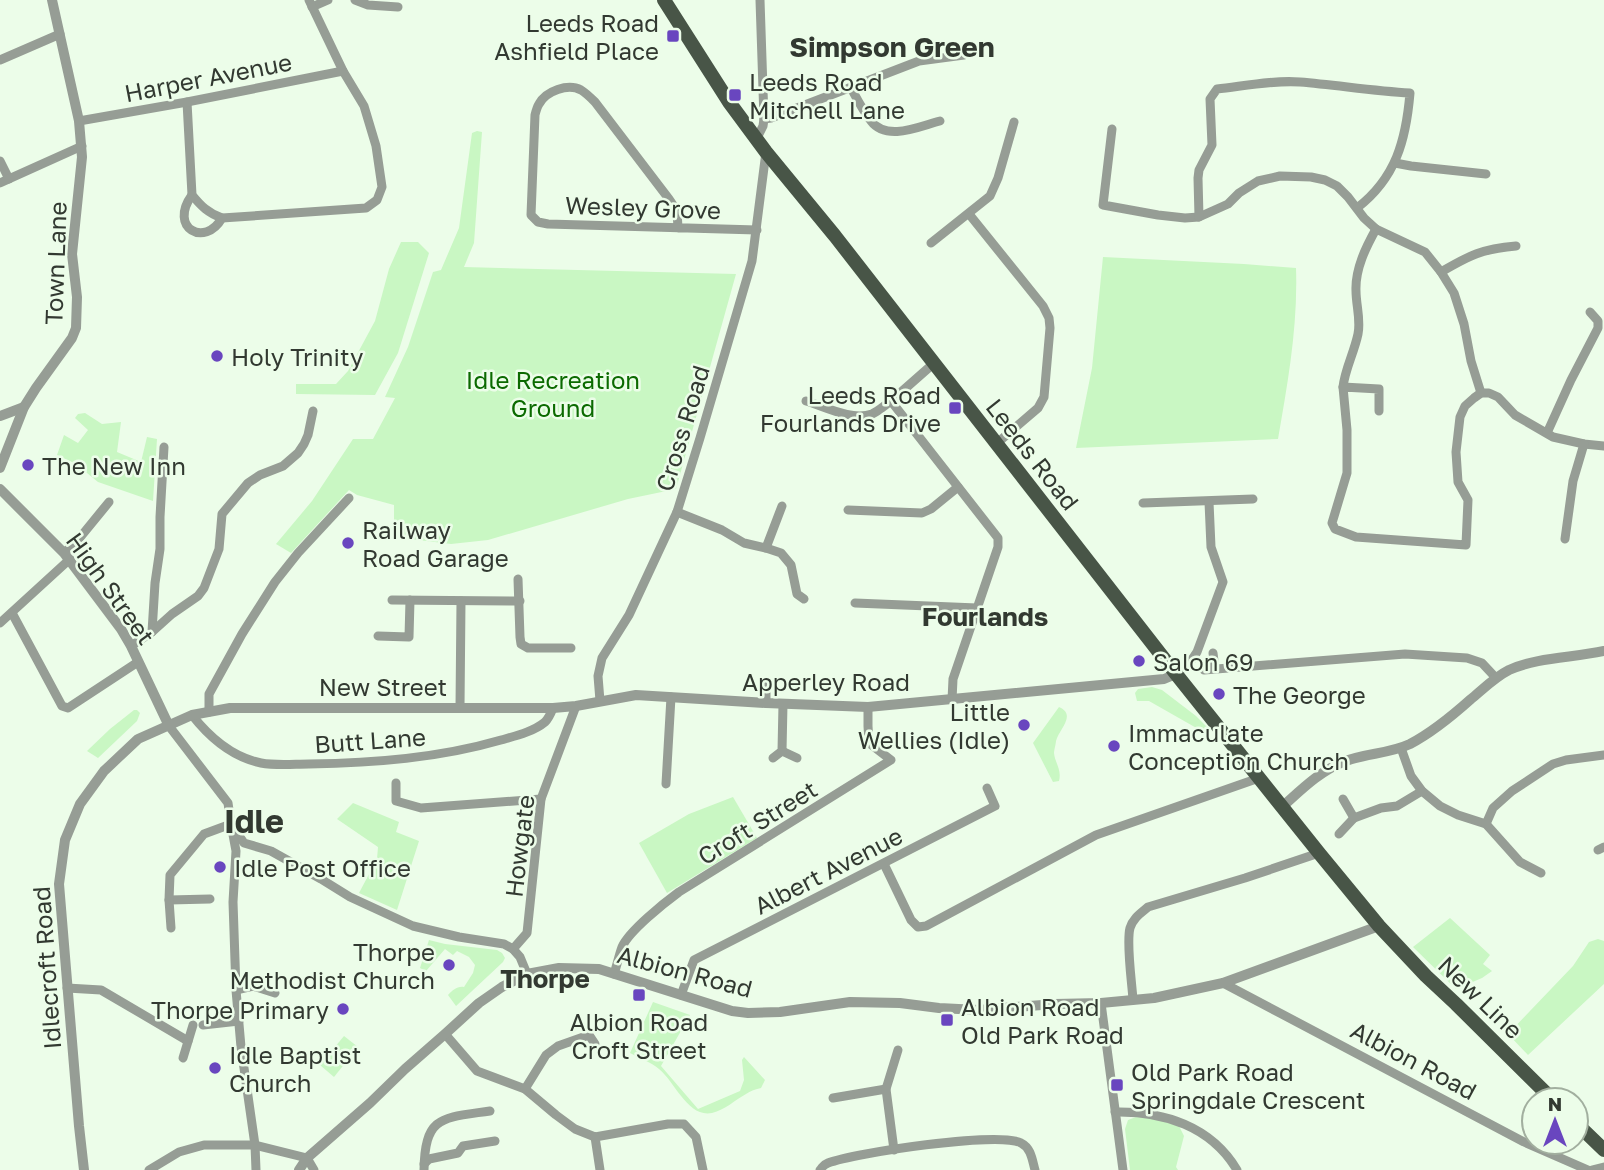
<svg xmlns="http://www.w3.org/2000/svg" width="1604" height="1170" font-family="'Golos Text',sans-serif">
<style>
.green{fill:#c9f7c3}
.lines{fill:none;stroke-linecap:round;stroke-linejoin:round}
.minor{stroke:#969d95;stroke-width:9}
.tertiary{stroke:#969d95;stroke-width:10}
.primary{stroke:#485547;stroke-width:14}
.poi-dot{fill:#6946bf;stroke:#ecfde9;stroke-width:2.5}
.labels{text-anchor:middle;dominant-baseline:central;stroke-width:5;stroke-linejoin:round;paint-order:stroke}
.poi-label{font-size:24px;fill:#323931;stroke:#ecfde9;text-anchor:start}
.street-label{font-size:24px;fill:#323931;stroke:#ecfde9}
.park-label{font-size:24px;fill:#0b6a00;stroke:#ecfde9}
.neighbourhood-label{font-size:26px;font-weight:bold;fill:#323931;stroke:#ecfde9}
.quarter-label{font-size:28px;font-weight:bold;fill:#323931;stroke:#ecfde9}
.district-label{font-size:32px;font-weight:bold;fill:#323931;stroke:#ecfde9}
</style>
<rect width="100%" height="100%" fill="#ecfde9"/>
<!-- green -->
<g class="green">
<polygon points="477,131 482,132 474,243 464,267 736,274 676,489 628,499 488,540 451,544 394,537 394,505 357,495 349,490 291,553 276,544 312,501 353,439 373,439 395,398 385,397 408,347 433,272 441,270 459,228 472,133"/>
<polygon points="401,242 418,242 429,253 398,353 375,395 296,394 296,384 336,384 348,371 375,321 389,269"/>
<path d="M1103,257L1244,264L1296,268C1298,326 1288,382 1278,439L1076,448L1092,368Z"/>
<polygon points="85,413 102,424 121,422 117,452 141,462 147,437 157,439 153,501 98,482 76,464 57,455 64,435 78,443 88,430 75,418 78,414"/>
<polygon points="1152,687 1162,690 1196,716 1210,730 1207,734 1149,701 1137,701 1135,693 1138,689"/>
<path d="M1059,707C1077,715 1059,729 1056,741C1056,743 1054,751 1054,753C1055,763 1062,770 1059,781L1053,782L1033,743Z"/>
<polygon points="134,710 137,710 140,713 137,721 98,758 87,751 110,729"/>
<polygon points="733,797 757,838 667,893 639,843 689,814"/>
<polygon points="353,803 399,822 396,832 419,841 397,910 359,893 377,859 378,847 337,819"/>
<polygon points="1450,918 1490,955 1483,964 1492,971 1482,978 1456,989 1413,947"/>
<polygon points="1598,939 1604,941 1604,984 1528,1055 1508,1034 1573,966 1589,942"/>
<path d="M429,940L445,944L497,950L502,953L505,958L503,962L456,1006L448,995C453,990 457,986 464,987L473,973L475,965L469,957L457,951L453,955L445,949L426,971L420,968Z"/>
<path d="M653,1002L690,1015L661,1066L698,1109L740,1091L744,1080L742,1060L744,1057L765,1080L761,1088C756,1089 750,1091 746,1094C735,1100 725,1110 712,1113C688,1118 675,1082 659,1069C651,1062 639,1058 630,1053Z"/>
<polygon points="344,1036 358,1047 334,1077 320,1065"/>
<polygon points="1136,1117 1153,1118 1179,1126 1184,1136 1176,1167 1178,1170 1130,1170 1125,1129 1128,1120"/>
</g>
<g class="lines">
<!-- minor -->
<g class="minor">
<polyline points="355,0 368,5 398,7"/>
<polyline points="312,7 328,0"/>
<polyline points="0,60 60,34"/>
<path d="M851,88C857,99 863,111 871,121C887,142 920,126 940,121"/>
<path d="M187,102L192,195C201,206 208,213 222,218L366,208L377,200L382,187L376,146L364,106L343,71L309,0"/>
<polyline points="764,119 771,118 919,61 964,55"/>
<polyline points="79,121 187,102 343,71"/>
<polyline points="1112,129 1103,205 1158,215 1185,218 1199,217 1228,204 1239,193 1258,181 1280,176 1311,177 1325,180 1337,186 1348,197 1364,218 1376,229 1425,252 1441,272 1454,293 1464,324 1471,361 1481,393"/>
<polyline points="756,140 763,126 764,119 760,0"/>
<polyline points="0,161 9,179"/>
<polyline points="1395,163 1411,166 1486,174"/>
<polyline points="0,183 82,146"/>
<path d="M192,195C168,228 205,248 222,218"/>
<polyline points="969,214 1043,306 1049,318 1050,328 1044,397 1038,408 996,444"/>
<path d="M1199,217L1198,178L1199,170L1212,145L1210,99L1217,89C1244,86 1273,80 1300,82C1337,85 1373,91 1410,93C1406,140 1396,178 1357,208"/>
<path d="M678,228L677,211L669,199L595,102C591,98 586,93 581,90C568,83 546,91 539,104C537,107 536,111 535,115L531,215L538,222L548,224L757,230"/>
<polyline points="931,243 990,196 998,178 1014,122"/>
<path d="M1441,272C1470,255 1482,249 1516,246"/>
<polyline points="933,364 891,401 998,538 998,547 953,679 952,700"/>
<path d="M1343,387C1345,369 1354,353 1358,334C1361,320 1356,305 1356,291C1355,269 1366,247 1376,229"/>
<path d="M806,401C826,407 851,421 872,414C879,411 885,405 891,401"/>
<polyline points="1379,411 1379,389 1343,387 1347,430 1347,473 1332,523 1335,529 1356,537 1466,545 1468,500 1458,482 1456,452 1460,417 1465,406 1474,398 1481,393 1489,393 1498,397 1515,415 1553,437 1584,444 1604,446"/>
<polyline points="1547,433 1571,380 1598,328 1598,321 1590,312"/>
<polyline points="1143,503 1253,499"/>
<polyline points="848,510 922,513 931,509 958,487"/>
<polyline points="677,512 722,530 744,543 766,548 781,553 791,565 797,594 804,599"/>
<polyline points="1565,539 1573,481 1584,444"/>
<polyline points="766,548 782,506"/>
<polyline points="64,553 78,540 109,502"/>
<polyline points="518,579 520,637 521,644 528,648 571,648"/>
<polyline points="392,600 520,601"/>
<polyline points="855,603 977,608"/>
<polyline points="12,613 62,706 68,708 138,662"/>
<polyline points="0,623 70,559"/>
<polyline points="152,632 155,583 160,549 160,517 164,447"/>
<polyline points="378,636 409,637 410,600"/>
<polyline points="131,646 152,632 172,614 198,596 204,588 219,549 222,514 248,483 260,475 283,466 298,453 304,444 308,435 313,411"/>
<polyline points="1213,653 1215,669"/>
<polyline points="1204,670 1405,654 1467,658 1482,663 1496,678"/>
<polyline points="1176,674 1191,661 1197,652 1223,582 1211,547 1209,502"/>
<polyline points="766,682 766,703"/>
<polyline points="600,701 598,676 602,658 629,615 677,512 700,438 752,261 766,152"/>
<polyline points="460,707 461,601"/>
<polyline points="209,712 209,694 242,634 275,582 298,553 349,498"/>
<path d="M192,715C210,738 232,757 261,763C277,766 294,764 309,764C374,763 439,758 501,740C515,736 533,732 545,722C549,718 551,713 553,708"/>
<polyline points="169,726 228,803 231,824 244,843 271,851 321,879 350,897 413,926 459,937 504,944 513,949 520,957 527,974"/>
<polyline points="1401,748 1411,776 1422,791 1440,806 1458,815 1486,824 1520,862 1541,873"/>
<polyline points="782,751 797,758"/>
<polyline points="773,758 782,751 783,704"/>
<polyline points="396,783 396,801 421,808 541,799"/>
<polyline points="666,784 671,697"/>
<polyline points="1343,799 1354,818"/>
<polyline points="1486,824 1493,808 1512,791 1553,764 1566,760 1604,755"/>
<polyline points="1339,834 1354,818 1381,808 1397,806 1422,791"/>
<polyline points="1598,850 1604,847"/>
<polyline points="884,864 911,920 918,927 926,926 1096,835 1259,778"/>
<polyline points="169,900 210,899"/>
<polyline points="171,928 169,900 170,875 204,834 231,824 236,851 233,902 236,990 241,1047 255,1145 256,1170"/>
<polyline points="513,949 527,933 541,799 576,706"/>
<path d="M614,974C617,965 619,955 622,947C629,931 664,903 679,892L891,760L869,743L868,726V707"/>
<polyline points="1223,983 1524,1142 1588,1170"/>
<polyline points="67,988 101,990 188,1041"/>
<polyline points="236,990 253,986 275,993"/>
<polyline points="681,995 694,960 995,806 987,788"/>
<path d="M1133,1000C1132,983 1126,943 1130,928C1133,918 1141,913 1148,907L1245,878L1319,853"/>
<polyline points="1101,1003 1123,1170"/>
<polyline points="203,1025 239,1021"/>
<polyline points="445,1034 477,1071 525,1089 556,1115 575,1129 595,1137 668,1124 684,1124 696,1137 703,1170"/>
<polyline points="183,1058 193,1025"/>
<polyline points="525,1089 546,1055 558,1046 589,1035 595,1044"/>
<polyline points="833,1098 886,1089"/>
<path d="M1115,1112C1163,1111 1211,1126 1237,1170"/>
<polyline points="595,1137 600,1170"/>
<polyline points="894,1150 886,1089 898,1050"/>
<polyline points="424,1164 429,1159 458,1153 463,1146 495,1141"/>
<polyline points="149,1170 179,1152 204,1145 255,1145 307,1158 314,1170"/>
<path d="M424,1170C425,1115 442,1118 490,1111"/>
<path d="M820,1170C824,1165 823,1165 828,1163C854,1153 999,1131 1021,1143C1031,1148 1032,1159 1035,1170"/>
<polyline points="1592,1170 1604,1167"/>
</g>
<!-- tertiary -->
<g class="tertiary">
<polyline points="0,416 24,407"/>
<polyline points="0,468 24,407 36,388 72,338 76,328 77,297 72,254 82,157 79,121 52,0"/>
<polyline points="0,489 64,553 121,629 131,646 169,726"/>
<path d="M1283,806C1301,790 1320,771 1343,762C1365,753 1389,754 1410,744C1433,732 1452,716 1471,699C1483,689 1495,677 1509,670C1538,657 1573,658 1604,651"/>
<polyline points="84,1170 79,1126 59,884 65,840 80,804 104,771 138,739 192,715 230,708 553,708 576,706 636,695 766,703 868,707 1164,679 1176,674"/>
<polyline points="299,1170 307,1158 370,1103 405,1069 445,1034 479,1003 502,987 527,974 559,968 599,969 732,1011 748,1013 780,1012 850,1002 900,1003 939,1008 978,1010 1055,1004 1101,1003 1154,998 1223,983 1379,926"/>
</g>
<!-- primary -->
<g class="primary">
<polyline points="664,0 729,102 766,152 835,236 1176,674 1319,853 1379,926 1426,976 1456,1004 1553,1100"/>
<polyline points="1576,1123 1604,1150"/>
</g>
</g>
<!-- markers -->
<g class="poi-dot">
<rect x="666" y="29" width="14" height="14" rx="3.5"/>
<rect x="728" y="88" width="14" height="14" rx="3.5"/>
<circle cx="217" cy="356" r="7"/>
<rect x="948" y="401" width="14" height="14" rx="3.5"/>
<circle cx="28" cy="465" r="7"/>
<circle cx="348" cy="543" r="7"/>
<circle cx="1139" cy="661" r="7"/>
<circle cx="1219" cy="694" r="7"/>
<circle cx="1024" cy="725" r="7"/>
<circle cx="1114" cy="746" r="7"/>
<circle cx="220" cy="867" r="7"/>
<circle cx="449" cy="965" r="7"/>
<rect x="632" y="988" width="14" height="14" rx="3.5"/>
<circle cx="343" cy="1009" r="7"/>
<rect x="940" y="1013" width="14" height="14" rx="3.5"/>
<circle cx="215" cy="1068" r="7"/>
<rect x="1110" y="1078" width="14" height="14" rx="3.5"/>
</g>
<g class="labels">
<!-- poi labels -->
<g class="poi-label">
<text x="659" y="22" text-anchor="end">Leeds Road<tspan x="659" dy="28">Ashfield Place</tspan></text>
<text x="749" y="81">Leeds Road<tspan x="749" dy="28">Mitchell Lane</tspan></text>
<text x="231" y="356">Holy Trinity</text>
<text x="941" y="394" text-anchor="end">Leeds Road<tspan x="941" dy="28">Fourlands Drive</tspan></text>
<text x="42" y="465">The New Inn</text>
<text x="362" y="529">Railway<tspan x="362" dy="28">Road Garage</tspan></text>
<text x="1153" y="661">Salon 69</text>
<text x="1233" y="694">The George</text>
<text x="1010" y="711" text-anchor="end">Little<tspan x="1010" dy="28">Wellies (Idle)</tspan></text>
<text x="1128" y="732">Immaculate<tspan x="1128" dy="28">Conception Church</tspan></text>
<text x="234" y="867">Idle Post Office</text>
<text x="435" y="951" text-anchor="end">Thorpe<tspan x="435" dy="28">Methodist Church</tspan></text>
<text x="961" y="1006">Albion Road<tspan x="961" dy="28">Old Park Road</tspan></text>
<text x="329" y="1009" text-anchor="end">Thorpe Primary</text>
<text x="639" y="1021" text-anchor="middle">Albion Road<tspan x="639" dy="28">Croft Street</tspan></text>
<text x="229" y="1054">Idle Baptist<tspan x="229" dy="28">Church</tspan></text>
<text x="1131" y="1071">Old Park Road<tspan x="1131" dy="28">Springdale Crescent</tspan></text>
</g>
<!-- street labels -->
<g class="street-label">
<text transform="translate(208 77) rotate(-11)">Harper Avenue</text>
<text transform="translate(643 207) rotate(2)">Wesley Grove</text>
<text transform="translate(55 263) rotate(-88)">Town Lane</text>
<text transform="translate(682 428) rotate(-73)">Cross Road</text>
<text transform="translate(1033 454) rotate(52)">Leeds Road</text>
<text transform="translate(111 588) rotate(54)">High Street</text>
<text x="826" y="681">Apperley Road</text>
<text x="383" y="686">New Street</text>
<text transform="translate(370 740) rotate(-4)">Butt Lane</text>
<text transform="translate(757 822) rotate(-32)">Croft Street</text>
<text transform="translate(519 846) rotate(-83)">Howgate</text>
<text transform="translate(828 870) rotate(-27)">Albert Avenue</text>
<text transform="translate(46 968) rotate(-94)">Idlecroft Road</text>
<text transform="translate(685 971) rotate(15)">Albion Road</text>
<text transform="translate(1481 997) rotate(44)">New Line</text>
<text transform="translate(1414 1060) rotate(28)">Albion Road</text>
</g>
<!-- park labels -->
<g class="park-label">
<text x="553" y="379">Idle Recreation<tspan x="553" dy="28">Ground</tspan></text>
</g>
<!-- neighbourhood labels -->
<g class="neighbourhood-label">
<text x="985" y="616">Fourlands</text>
<text x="545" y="978">Thorpe</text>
</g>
<!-- quarter labels -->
<g class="quarter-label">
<text x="892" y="46">Simpson Green</text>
</g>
<!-- district labels -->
<g class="district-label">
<text x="254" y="821">Idle</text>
</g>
</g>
<!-- north arrow -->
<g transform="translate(1555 1121)"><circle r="33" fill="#ecfde9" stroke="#a2af9f" stroke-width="2"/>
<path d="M0-5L12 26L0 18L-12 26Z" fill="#6946bf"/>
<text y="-10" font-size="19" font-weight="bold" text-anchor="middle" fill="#323931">N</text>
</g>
</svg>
